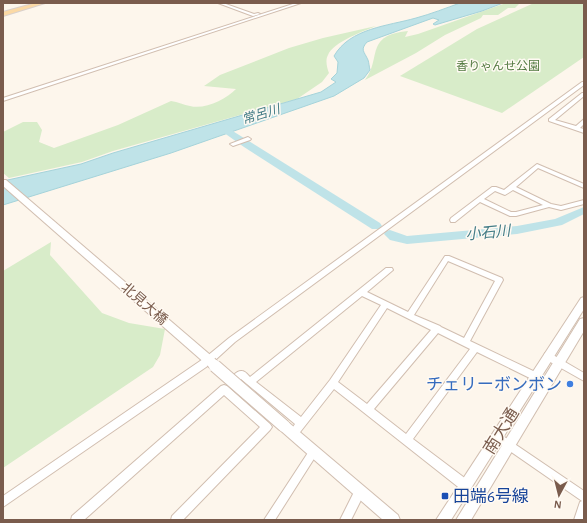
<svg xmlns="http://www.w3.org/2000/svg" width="587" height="523" font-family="'Alegreya Sans','Noto Sans JP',sans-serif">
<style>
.green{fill:#d8ecc9}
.water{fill:#bfe3e8;stroke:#a5d3da}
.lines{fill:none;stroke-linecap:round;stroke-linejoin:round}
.river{fill:#bfe3e8;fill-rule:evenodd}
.minor-casing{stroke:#d1beb0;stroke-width:2}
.tertiary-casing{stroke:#d1beb0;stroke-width:2}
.primary-casing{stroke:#dad1cd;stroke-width:2}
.minor{fill:#fff;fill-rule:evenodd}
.tertiary{fill:#fff;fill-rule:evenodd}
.primary{fill:#fbd9a5;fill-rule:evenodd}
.tertiary-bridge-far1-casing{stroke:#d1beb0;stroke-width:12;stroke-linecap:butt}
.tertiary-bridge-casing{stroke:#d1beb0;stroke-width:14;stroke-linecap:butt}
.tertiary-bridge-far1{stroke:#fff;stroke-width:10}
.tertiary-bridge{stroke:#fff;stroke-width:12}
.shop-dot{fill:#3f7fe0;stroke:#fffaf3;stroke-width:1.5}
.transit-dot{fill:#1a4fb4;stroke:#fffaf3;stroke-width:1.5}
.labels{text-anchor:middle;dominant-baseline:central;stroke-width:3;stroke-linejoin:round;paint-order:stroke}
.far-park-label{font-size:12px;fill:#537a41;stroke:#fffaf3}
.far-water-label{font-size:13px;font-style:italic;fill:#437c86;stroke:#fffaf3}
.street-label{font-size:14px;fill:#7a5c4d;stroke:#fffaf3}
.water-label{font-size:15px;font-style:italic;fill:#437c86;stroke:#fffaf3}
.near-shop-label{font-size:17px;fill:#366cbe;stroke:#fffaf3;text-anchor:end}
.near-street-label{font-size:17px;fill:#7a5c4d;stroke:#fffaf3}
.near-transit-label{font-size:17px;fill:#164399;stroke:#fffaf3;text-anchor:start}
</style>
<rect width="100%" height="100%" fill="#fdf6ec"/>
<!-- green -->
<g class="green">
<path d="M506,3H524L519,4L515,8H508L498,15H483L481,18L445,35L416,53L365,80C382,59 364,35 408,31L405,37L418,34Z"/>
<polygon points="534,3 584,3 584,57 502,113 400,76 477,29"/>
<path d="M376,26C364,31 333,42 328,55C325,60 327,68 329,73L322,82L297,99L113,151L82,162L9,178L3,173V132L23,122H37L42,130L39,142L54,148L118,125L171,101C178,102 184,105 190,106C205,110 226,99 236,89L204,86L220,75L289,48L323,38Z"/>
<polygon points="51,242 50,255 102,313 129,323 165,329 160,355 153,367 3,468 3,271"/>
</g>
<!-- water -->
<path class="water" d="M460,3H503L482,11L435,25L433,24L439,20L433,18L367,42C360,50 364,51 368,60C369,63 369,66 370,70L364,78L334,96L171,153L3,205V181L81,164L113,153L321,92L336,82L331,79L337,73L338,62L334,56C350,28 388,26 416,18C431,14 446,8 460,3Z"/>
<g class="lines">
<!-- river -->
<g class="river">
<polygon points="223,125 380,223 382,226 380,229 372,229 244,147 220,130 219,128"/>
<polygon points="584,207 584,214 562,225 517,234 407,244 390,240 384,234 386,231 390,230 407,236 517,226 555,219"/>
</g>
<defs>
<g id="minor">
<polygon points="218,3 223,3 254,14 258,13 260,14 253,16"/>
<polygon points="296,3 301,3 3,101 3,98"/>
<polygon points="582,82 584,82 584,85 235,342 212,363 3,507 3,496 206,357 229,338"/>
<polygon points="582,93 584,93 584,96 555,120 576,126 584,119 584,124 580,128 584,129 584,133 549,121 549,119"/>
<polygon points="248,137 251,139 250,140 233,146 230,144"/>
<path d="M537,164L584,184V188L538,168L516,187L551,204L561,206L584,200V204L561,210L549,207L516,216H510L480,202L455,222H451L450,220L451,218L492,187H496L504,190ZM513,190L543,205L516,212H511L484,199L495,191L505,195Z"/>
<path d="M445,256H449L502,278L503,280L470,341L550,379L551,382L550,385L547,386L544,385L477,352L413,439L470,482L471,486L470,490L466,491L462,490L334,389L297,436L294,438L291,436L289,433L295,424L241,379L234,386L231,387L228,386L227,383C229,379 237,370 242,371C245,371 248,375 250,377L386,268H392L393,270L367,292L408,312ZM448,261L495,281L464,338L441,327L440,326L414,315ZM362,296L381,305L330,380L301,417L256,382ZM387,308L431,330L367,404L338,382ZM438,333L470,349L406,434L374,409Z"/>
<polygon points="548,352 584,373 584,381 545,359 544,356 545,353"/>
<polygon points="224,385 227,386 270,424 272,427 270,430 183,520 171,520 172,516 260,427 224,395 84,520 71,520 72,516 221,386"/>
<polygon points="497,432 584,491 584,520 574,520 580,502 582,501 494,440 492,437 494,434"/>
<polygon points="314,446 317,448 319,451 317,454 275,520 264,520 311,448"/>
<polygon points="360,487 364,488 365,492 351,520 340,520 356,488"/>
</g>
<g id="tertiary">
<polygon points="3,180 6,180 215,359 216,362 215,365 211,367 207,365 3,186"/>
<polygon points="584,297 584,309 451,520 436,520 581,298"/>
<polygon points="584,318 584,331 471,520 456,520 580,319"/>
<polygon points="284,420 288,422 398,515 400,520 383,520 280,430 278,426 280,422"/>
</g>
<polygon id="primary" points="36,3 45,3 3,16 3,12"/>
</defs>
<!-- minor casing -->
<use href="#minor" class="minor-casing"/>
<!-- tertiary casing -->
<use href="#tertiary" class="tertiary-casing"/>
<!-- primary casing -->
<use href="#primary" class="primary-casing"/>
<!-- minor -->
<use href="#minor" class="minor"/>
<!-- tertiary -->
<use href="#tertiary" class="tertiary"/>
<!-- primary -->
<use href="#primary" class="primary"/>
<defs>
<polyline id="tertiary-bridge-far1" points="211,362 216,367"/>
<polyline id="tertiary-bridge" points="215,366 284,426"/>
</defs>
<!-- tertiary-bridge-far1 casing -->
<use href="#tertiary-bridge-far1" class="tertiary-bridge-far1-casing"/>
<!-- tertiary-bridge casing -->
<use href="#tertiary-bridge" class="tertiary-bridge-casing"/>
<!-- tertiary-bridge-far1 -->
<use href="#tertiary-bridge-far1" class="tertiary-bridge-far1"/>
<!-- tertiary-bridge -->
<use href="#tertiary-bridge" class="tertiary-bridge"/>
</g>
<!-- markers -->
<circle class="shop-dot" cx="570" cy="384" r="4"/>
<rect class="transit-dot" x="441" y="492" width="8" height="8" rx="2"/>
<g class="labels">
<!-- far-park labels -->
<g class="far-park-label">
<text x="498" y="66">香りゃんせ公園</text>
</g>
<!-- far-water labels -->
<g class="far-water-label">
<text transform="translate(261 115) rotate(-17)">常呂川</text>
</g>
<!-- street labels -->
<g class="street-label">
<text transform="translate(144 304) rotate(41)">北見大橋</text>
</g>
<!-- water labels -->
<g class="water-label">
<text transform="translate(488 233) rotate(-5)">小石川</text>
</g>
<!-- near-shop labels -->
<g class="near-shop-label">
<text x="562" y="384">チェリーボンボン</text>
</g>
<!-- near-street labels -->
<g class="near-street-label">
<text transform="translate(501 431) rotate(-58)">南大通</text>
</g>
<!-- near-transit labels -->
<g class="near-transit-label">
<text x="453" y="496">田端6号線</text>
</g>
</g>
<!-- border -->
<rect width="587" height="523" fill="none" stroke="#7a5c4d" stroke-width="8"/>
<!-- north arrow -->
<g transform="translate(559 495) rotate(187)" stroke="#fffaf3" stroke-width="3" paint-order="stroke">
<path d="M0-3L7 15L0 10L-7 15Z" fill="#7a5c4d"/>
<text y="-6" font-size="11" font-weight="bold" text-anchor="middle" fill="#7a5c4d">N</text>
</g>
</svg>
